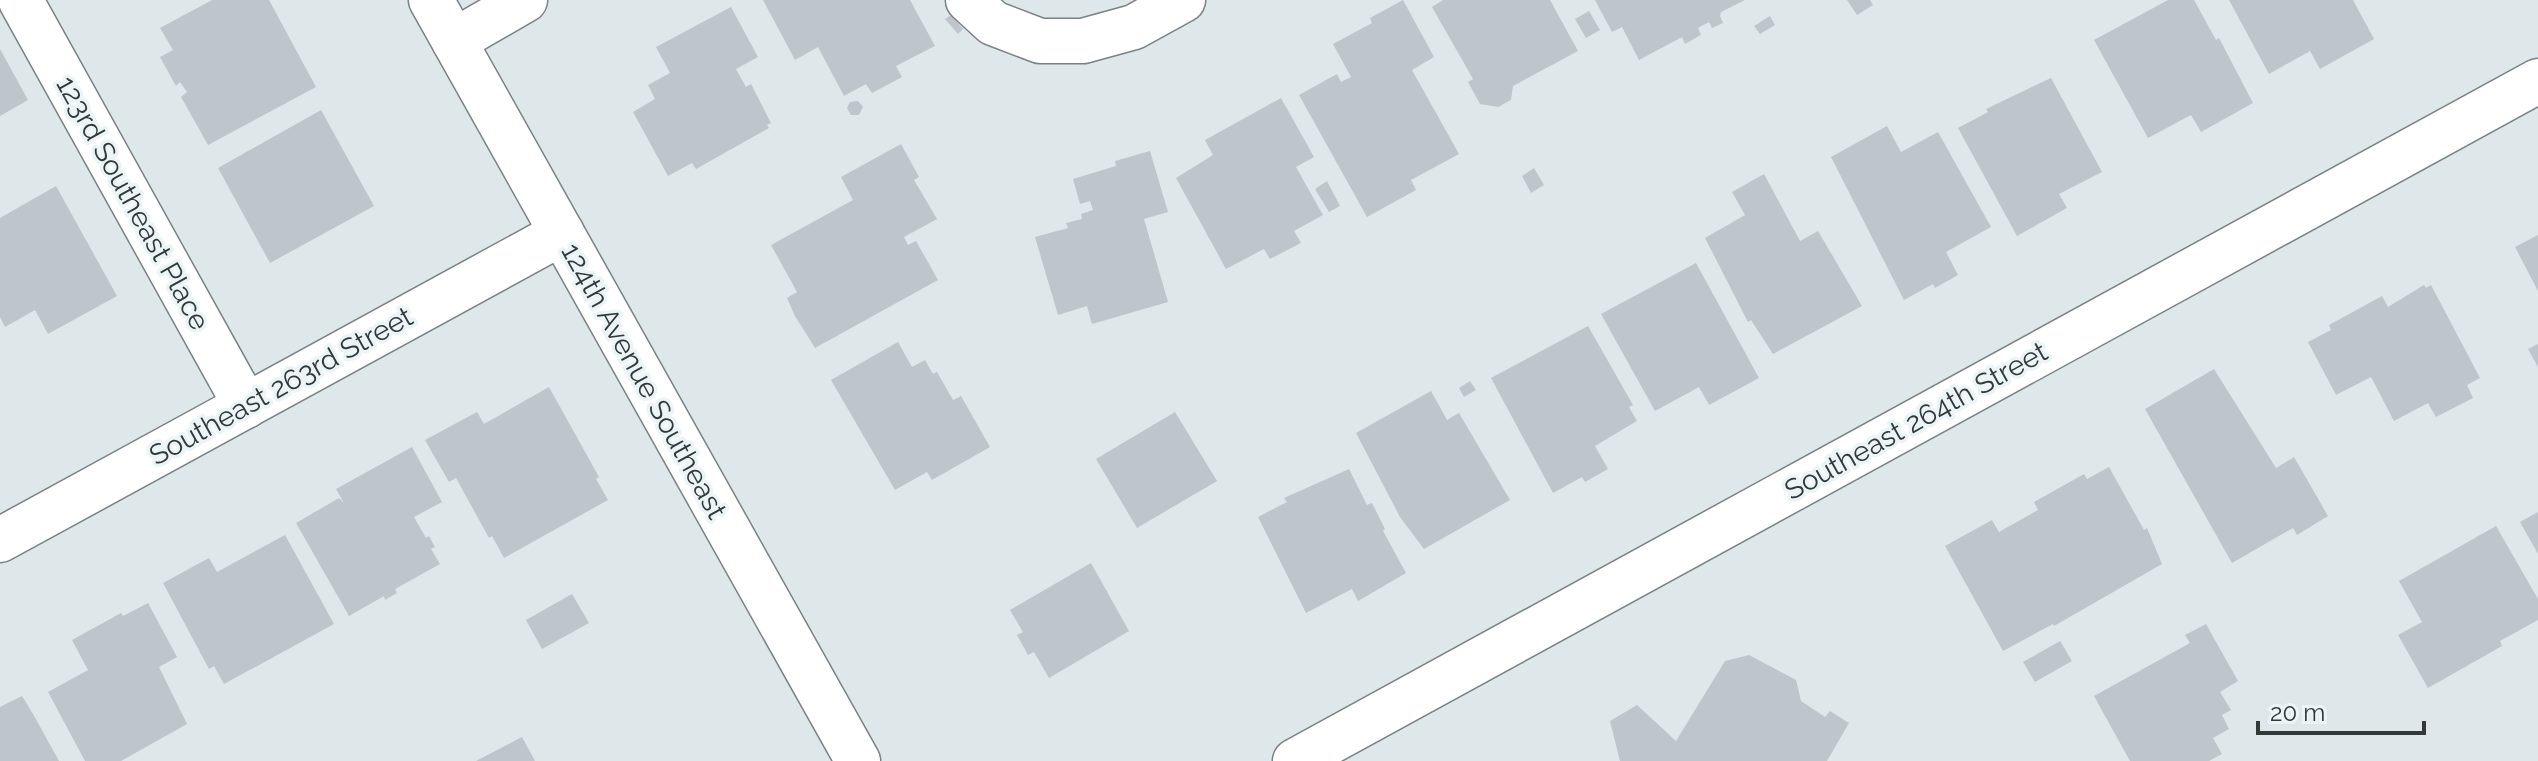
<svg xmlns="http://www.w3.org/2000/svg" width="2538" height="761" font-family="Raleway,sans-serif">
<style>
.building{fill:#bec5cb}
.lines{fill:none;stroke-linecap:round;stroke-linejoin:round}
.minor-casing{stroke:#798284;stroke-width:47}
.minor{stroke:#fff;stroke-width:44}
.labels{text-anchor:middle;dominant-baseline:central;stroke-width:7;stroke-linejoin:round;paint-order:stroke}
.street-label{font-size:28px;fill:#343839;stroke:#ebf5f8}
</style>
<rect width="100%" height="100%" fill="#dee8ea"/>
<!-- building -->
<g class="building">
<polygon points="212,0 269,0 316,87 208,145 181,97 187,92 180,82 176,86 160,57 173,50 160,28"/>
<polygon points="763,0 910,0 935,46 896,66 902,77 872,93 866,84 844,96 818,47 795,60"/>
<polygon points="1403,0 1434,57 1412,70 1459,154 1411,180 1416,190 1367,217 1299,95 1337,74 1341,82 1351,77 1333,44 1372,23 1370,18"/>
<polygon points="1443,0 1550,0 1578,51 1513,86 1511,100 1498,107 1480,104 1468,82 1473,79 1432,7"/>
<polygon points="1595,0 1745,0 1721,12 1720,16 1723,23 1712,28 1709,22 1698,28 1701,35 1685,44 1682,37 1639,60 1622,27 1612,32"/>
<polygon points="1847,0 1870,0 1873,5 1857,15"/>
<polygon points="2168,0 2194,0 2216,40 2219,38 2253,103 2201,132 2191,115 2148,138 2094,40"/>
<polygon points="2229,0 2353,0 2374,39 2320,69 2310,51 2269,74"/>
<polygon points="731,7 758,57 736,69 746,87 751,84 771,123 767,125 769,128 696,169 692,163 668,176 633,112 655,99 648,85 670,73 656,47"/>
<polygon points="1589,11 1600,30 1586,38 1575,19"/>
<polygon points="951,15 963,29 958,34 945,19"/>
<polygon points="1770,16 1775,25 1760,34 1754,26"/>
<polygon points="0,49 28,100 0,116"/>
<polygon points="2051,78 2102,172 2059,194 2067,208 2017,236 1958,128 1988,112 1986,109"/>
<polygon points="1281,98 1314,157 1296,167 1323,215 1294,231 1301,243 1270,259 1264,249 1226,269 1176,178 1213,155 1205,140"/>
<polygon points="858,101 863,107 859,115 851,115 847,108 850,102"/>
<polygon points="321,110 374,206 270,263 218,168"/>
<polygon points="1887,126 1901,152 1938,132 1991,227 1946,252 1958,275 1935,288 1933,284 1904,300 1831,157"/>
<polygon points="901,144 919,177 914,180 937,219 904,237 908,245 916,241 938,280 815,348 795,316 787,298 797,292 771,245 853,200 841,177"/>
<polygon points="1150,151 1168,212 1144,219 1168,302 1092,324 1087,306 1058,315 1035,237 1068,228 1066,223 1082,219 1081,214 1093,210 1090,201 1080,204 1073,179 1116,166 1115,161"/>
<polygon points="1534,168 1544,185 1531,193 1522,176"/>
<polygon points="1764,174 1800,241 1818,231 1862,306 1773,354 1751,320 1748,322 1705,238 1745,215 1732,192"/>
<polygon points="1327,181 1340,206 1329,212 1315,189"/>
<polygon points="56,186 117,296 48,334 35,310 5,327 0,317 0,218"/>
<polygon points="2538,235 2538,291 2515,247"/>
<polygon points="1696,263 1759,378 1709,405 1699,387 1655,411 1601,314"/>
<polygon points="2424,285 2426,288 2431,285 2480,378 2467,385 2473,398 2436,417 2428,403 2394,421 2371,377 2336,395 2308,342 2331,330 2329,325 2382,296 2388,307"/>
<polygon points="1588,326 1633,405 1629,407 1637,421 1595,446 1608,469 1585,482 1582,477 1553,493 1491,378"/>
<polygon points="898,342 912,367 925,360 933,374 937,372 953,400 961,396 990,447 932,480 927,472 895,490 831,380"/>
<polygon points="2538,344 2538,367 2528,349"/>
<polygon points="2214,369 2276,468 2294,457 2328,516 2297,535 2293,528 2232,563 2145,409"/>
<polygon points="1470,381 1476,390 1464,397 1459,388"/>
<polygon points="549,387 599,477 596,479 608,500 504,558 492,536 489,538 456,478 449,482 425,440 477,412 484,424"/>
<polygon points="1431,391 1447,420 1459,413 1510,500 1424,549 1400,517 1356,433"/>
<polygon points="1175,412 1217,481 1137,528 1096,459"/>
<polygon points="412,447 442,502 414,517 426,538 429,536 435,547 431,549 440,564 395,589 397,593 385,600 384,596 349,616 296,523 339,498 344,503 336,489"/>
<polygon points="2109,467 2144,530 2147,528 2162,564 2054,626 2053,624 2003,651 1945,546 1992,520 1999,532 2038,510 2034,502 2084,474 2087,479"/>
<polygon points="1349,469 1367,505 1372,503 1385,529 1383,531 1406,573 1358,601 1352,589 1306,613 1258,517 1287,502 1284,498"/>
<polygon points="2538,512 2538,554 2520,522"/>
<polygon points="2496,526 2538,599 2538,620 2500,641 2502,646 2428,688 2398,635 2422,622 2399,581"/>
<polygon points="285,535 334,624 224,684 214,666 209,669 163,583 209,558 217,572"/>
<polygon points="1091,563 1129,631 1049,678 1034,652 1028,655 1017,635 1023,632 1010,610"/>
<polygon points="572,594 589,623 542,649 526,620"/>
<polygon points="148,603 177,657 159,667 187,724 121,761 85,761 48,692 88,670 72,640 121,613 123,616"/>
<polygon points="2206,624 2238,681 2220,692 2231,710 2222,715 2229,729 2213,738 2222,754 2209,761 2130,761 2094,696 2190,643 2185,635"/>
<polygon points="2060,641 2072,661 2035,682 2023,662"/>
<polygon points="1749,655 1796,680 1801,701 1825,717 1830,711 1849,723 1827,761 1620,761 1610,721 1637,705 1676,741 1725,661"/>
<polygon points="22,696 33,714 59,761 0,761 0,707"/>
<polygon points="522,737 535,761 476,761"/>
</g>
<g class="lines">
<defs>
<g id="minor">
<polyline points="431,0 858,761"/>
<polyline points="968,0 993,23 1040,41 1083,41 1134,27 1183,0"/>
<polyline points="21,1 246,406"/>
<polyline points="454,41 525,0"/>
<polyline points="0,540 562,233"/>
<polyline points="1295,761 2538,81"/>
</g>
</defs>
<!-- minor casing -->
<use href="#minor" class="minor-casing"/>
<!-- minor -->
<use href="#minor" class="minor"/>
</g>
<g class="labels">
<!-- street labels -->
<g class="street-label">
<text transform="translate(133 203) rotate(61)">123rd Southeast Place</text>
<text transform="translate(644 381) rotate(61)">124th Avenue Southeast</text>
<text transform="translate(281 386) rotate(-29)">Southeast 263rd Street</text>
<text transform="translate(1916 421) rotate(-29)">Southeast 264th Street</text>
</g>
</g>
<!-- scale -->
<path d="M2258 721v12h166v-12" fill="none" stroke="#343839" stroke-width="4"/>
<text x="2270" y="721" font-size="24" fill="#343839" stroke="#ebf5f8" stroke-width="6" paint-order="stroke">20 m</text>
</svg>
